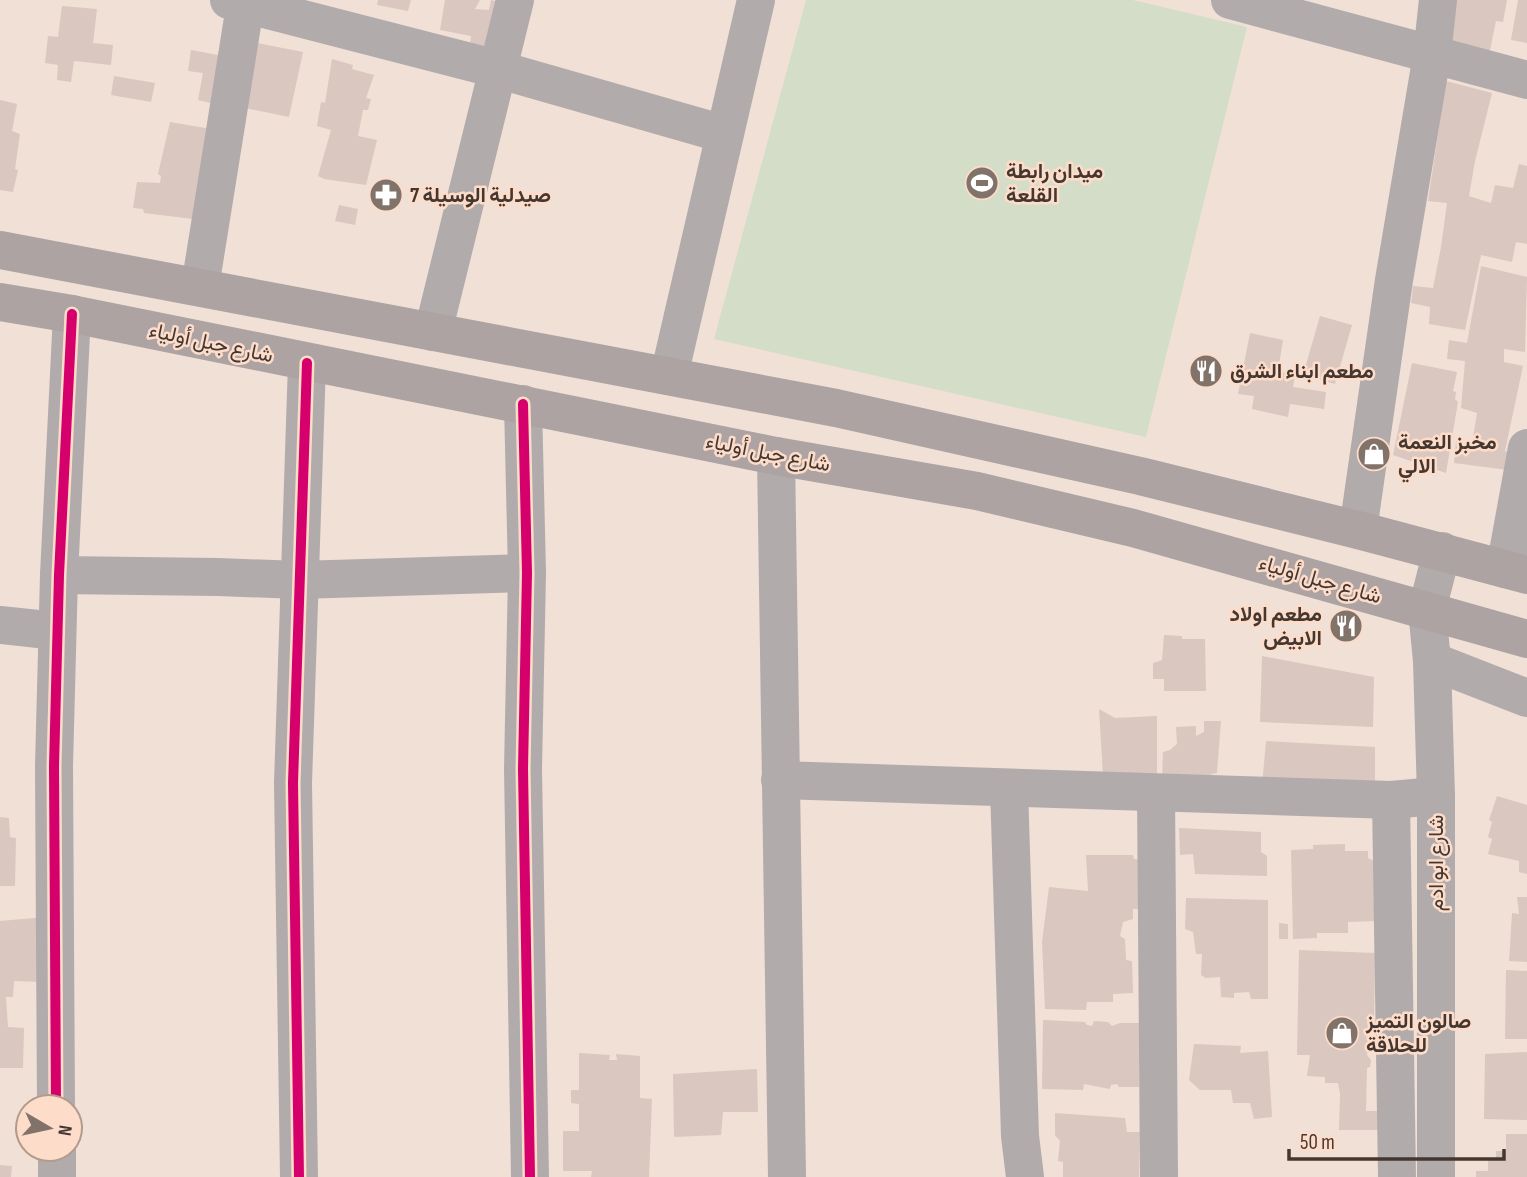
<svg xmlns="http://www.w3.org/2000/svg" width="1527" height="1177" font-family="'Sofia Sans Condensed',Vazirmatn,sans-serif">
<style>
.green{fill:#d4ddc8}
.building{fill:#dac7bf}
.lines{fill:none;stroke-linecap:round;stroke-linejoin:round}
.minor{stroke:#b2abac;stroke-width:38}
.major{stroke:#ada3a2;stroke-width:38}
.cycleway-casing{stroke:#fddcca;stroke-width:15}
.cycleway{stroke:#d6006c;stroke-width:10}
.labels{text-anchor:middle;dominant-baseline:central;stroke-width:5;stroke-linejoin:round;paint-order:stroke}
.poi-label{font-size:21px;font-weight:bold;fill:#443730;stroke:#fddcca;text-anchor:start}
.street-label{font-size:21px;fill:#443730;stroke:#fddcca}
</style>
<rect width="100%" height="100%" fill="#f1e0d6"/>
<!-- green -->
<polygon class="green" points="806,0 1133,0 1247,27 1146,437 714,339"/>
<!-- building -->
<g class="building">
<polygon points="378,0 411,0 408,11 377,5"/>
<polygon points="445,0 480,0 475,9 489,10 491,0 504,3 491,48 470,44 471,36 440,30"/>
<polygon points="1454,0 1507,0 1503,22 1496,21 1489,55 1446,47"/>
<polygon points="1518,0 1527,0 1527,43 1511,40"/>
<polygon points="62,6 97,9 93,43 113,45 111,65 74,61 71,82 57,80 58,65 45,63 48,36 58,37"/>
<polygon points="257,43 303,52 289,117 245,108"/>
<polygon points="191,50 223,56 215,104 198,100 203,73 188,71"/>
<polygon points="332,59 353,65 352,69 374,75 366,98 371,99 368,110 363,110 358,136 377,140 366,185 324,179 318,176 331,130 317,126 321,102 325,103"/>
<polygon points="114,76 155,83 151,102 111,95"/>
<polygon points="1446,81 1492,93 1475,161 1469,196 1491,203 1495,185 1513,188 1519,164 1527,166 1527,244 1516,242 1512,262 1481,255 1465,330 1429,324 1430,307 1411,303 1413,286 1433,288 1441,247 1447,203 1428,201"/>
<polygon points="0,100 17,104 12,131 20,134 15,169 18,170 13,192 0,190"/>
<polygon points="170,122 211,129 201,220 144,213 143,209 133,208 137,182 160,183 161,176 158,174"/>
<polygon points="339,205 358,209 355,225 335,221"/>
<polygon points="1481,266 1527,277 1525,352 1504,349 1504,362 1523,366 1505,451 1511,454 1508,470 1454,463 1456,441 1472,444 1477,413 1461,408 1465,361 1447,359 1449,340 1467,343"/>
<polygon points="1320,316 1352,325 1335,384 1303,375"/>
<polygon points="1250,333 1283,340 1278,371 1295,374 1293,387 1326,392 1324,409 1290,404 1288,417 1252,409 1254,396 1238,394"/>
<polygon points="1412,363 1457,372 1453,391 1456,392 1455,399 1458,402 1446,473 1393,455"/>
<polygon points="1164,635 1182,636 1182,639 1205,639 1206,691 1164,691 1164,679 1153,679 1153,663 1162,660"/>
<polygon points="1262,656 1374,677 1373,727 1260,722"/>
<polygon points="1099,709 1115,718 1157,716 1157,776 1103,776"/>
<polygon points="1204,721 1221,721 1217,773 1211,774 1211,782 1162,780 1163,752 1170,750 1177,744 1176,727 1196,726 1196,736 1204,732"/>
<polygon points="1266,741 1375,747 1375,788 1262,786"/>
<polygon points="1497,796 1527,805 1527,874 1519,872 1519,861 1488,854 1492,839 1488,837 1492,822 1489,820"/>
<polygon points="0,817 9,818 10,837 16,838 15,886 0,886"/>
<polygon points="1179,828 1261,832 1261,852 1267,856 1267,876 1195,874 1193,854 1180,855"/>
<polygon points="1345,844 1345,851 1368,851 1368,858 1374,861 1375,921 1348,922 1348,933 1317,933 1317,938 1293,939 1291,850 1313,849 1313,845"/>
<polygon points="1086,855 1133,855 1134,859 1140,860 1138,909 1133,909 1133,919 1123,922 1120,936 1125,939 1126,960 1132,961 1133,993 1113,994 1113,1002 1087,1002 1086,1010 1045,1009 1042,942 1049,887 1088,891"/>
<polygon points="1517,897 1527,897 1527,962 1509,961 1512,913 1519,914"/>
<polygon points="1186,898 1268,900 1268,999 1251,999 1249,992 1234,993 1234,998 1221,997 1220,977 1206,978 1201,975 1202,954 1196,954 1193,932 1185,929"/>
<polygon points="46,917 41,982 14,981 13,997 6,997 8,1027 24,1028 23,1068 0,1068 0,921"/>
<polygon points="1279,923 1288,924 1288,939 1279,939"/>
<polygon points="1299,950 1375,953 1374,1026 1370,1025 1367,1055 1371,1060 1370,1067 1367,1068 1366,1111 1377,1111 1378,1130 1339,1130 1340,1094 1338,1083 1325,1083 1325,1077 1307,1076 1310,1055 1297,1055"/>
<polygon points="1506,970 1527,971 1527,1039 1505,1039"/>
<polygon points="1043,1020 1085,1022 1087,1025 1092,1026 1094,1021 1108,1022 1112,1026 1120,1023 1139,1023 1139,1087 1119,1087 1117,1084 1111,1085 1110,1089 1084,1084 1083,1090 1042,1089"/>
<polygon points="1194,1044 1241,1046 1240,1053 1268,1051 1272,1117 1254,1119 1250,1103 1233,1103 1231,1090 1200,1090 1189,1080"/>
<polygon points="1527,1052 1527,1120 1484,1119 1485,1054"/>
<polygon points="579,1053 610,1055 609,1060 617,1060 616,1054 640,1056 640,1098 652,1099 649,1177 591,1177 592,1171 563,1171 563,1131 579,1131 579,1104 571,1103 571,1090 579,1090"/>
<polygon points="757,1069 758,1112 723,1112 721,1135 674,1137 673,1074"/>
<polygon points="1055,1113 1125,1118 1127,1132 1140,1132 1139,1177 1063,1177 1063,1162 1058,1161 1060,1141 1055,1135"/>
<polygon points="1506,1134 1527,1134 1527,1177 1476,1177 1476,1171 1488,1171 1488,1160 1496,1160 1496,1151 1506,1151"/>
<polygon points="0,1165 12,1166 11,1177 0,1177"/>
</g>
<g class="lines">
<!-- minor -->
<g class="minor">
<polyline points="229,0 497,69 724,134"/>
<polyline points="1230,0 1527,80"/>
<polyline points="200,287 246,0"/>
<polyline points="433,332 515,0"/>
<polyline points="669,376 756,0"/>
<polyline points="523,404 527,573 523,769 530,1177"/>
<polyline points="776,456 787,1177"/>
<polyline points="1358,530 1394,280 1432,55 1438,0"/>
<polyline points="1505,569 1527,448"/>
<polyline points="59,575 218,577 299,580 527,573"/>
<polyline points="0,625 57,631"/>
<polyline points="1432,661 1527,698"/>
<polyline points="780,780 1391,800 1436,796"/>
<polyline points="1009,788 1020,1136 1025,1177"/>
<polyline points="1156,793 1159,1177"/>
<polyline points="1391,800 1397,1177"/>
<polyline points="56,1107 54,766 59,575 72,314"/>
<polyline points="57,1149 57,1177"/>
<polyline points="299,1177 293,783 307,363"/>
<polyline points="1436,1177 1436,796 1432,661 1427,610 1442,551"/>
</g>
<!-- major -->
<g class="major">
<polyline points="0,250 836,408 1140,476 1358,530 1527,575"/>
<polyline points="0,302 72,314 776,456 977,491 1133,528 1527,639"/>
</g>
<defs>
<g id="cycleway">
<polyline points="523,404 527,573 523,769 530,1177"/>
<polyline points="56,1107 54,766 59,575 72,314"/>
<polyline points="299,1177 293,783 307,363"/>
</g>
</defs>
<!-- cycleway casing -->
<use href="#cycleway" class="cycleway-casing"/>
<!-- cycleway -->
<use href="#cycleway" class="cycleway"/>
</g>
<!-- icons -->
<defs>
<symbol id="stadium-disc" viewBox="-11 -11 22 22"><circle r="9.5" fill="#81726a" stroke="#fddcca"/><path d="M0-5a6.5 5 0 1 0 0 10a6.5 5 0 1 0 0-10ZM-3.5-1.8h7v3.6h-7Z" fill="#fff"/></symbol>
<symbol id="pharmacy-disc" viewBox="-11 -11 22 22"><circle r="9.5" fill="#81726a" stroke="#fddcca"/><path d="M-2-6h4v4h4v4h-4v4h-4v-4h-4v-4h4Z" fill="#fff"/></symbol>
<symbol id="restaurant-disc" viewBox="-11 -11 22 22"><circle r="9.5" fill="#81726a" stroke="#fddcca"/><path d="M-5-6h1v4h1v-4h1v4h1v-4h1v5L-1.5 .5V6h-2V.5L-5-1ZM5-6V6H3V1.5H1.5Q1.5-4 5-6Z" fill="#fff"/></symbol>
<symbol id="shop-disc" viewBox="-11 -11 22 22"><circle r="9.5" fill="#81726a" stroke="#fddcca"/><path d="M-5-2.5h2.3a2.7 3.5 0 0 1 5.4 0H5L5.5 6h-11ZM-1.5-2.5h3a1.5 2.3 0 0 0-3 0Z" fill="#fff"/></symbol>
</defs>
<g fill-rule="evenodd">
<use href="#stadium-disc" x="963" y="164" width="38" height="38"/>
<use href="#pharmacy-disc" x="367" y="176" width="38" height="38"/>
<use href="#restaurant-disc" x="1187" y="352" width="38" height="38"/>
<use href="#shop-disc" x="1355" y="435" width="38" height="38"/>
<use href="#restaurant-disc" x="1327" y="607" width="38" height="38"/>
<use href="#shop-disc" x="1323" y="1014" width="38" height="38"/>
</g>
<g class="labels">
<!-- poi labels -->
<g class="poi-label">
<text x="1006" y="171">ميدان رابطة<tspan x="1006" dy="24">القلعة</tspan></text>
<text x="410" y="195">صيدلية الوسيلة 7</text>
<text x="1230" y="371">مطعم ابناء الشرق</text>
<text x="1398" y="442">مخبز النعمة<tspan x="1398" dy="24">الالي</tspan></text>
<text x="1322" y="614" text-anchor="end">مطعم اولاد<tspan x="1322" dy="24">الابيض</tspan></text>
<text x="1366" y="1021">صالون التميز<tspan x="1366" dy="24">للحلاقة</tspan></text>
</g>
<!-- street labels -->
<g class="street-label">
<text transform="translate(211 343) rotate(12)">شارع جبل أولياء</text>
<text transform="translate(768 453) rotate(11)">شارع جبل أولياء</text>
<text transform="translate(1320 580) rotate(16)">شارع جبل أولياء</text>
<text transform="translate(1436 863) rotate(-90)">شارع ابو ادم</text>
</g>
</g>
<!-- north arrow -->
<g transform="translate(49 1128) rotate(99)"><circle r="33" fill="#fddcca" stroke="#b39a8c" stroke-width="2"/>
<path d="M0-5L12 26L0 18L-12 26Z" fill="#81726a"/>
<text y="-10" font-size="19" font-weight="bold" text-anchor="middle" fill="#443730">N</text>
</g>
<!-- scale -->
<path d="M1289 1149v10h215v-10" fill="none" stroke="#443730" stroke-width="3.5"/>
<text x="1300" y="1149" font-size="21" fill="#443730" stroke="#fddcca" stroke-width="5" paint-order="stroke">50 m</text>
</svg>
